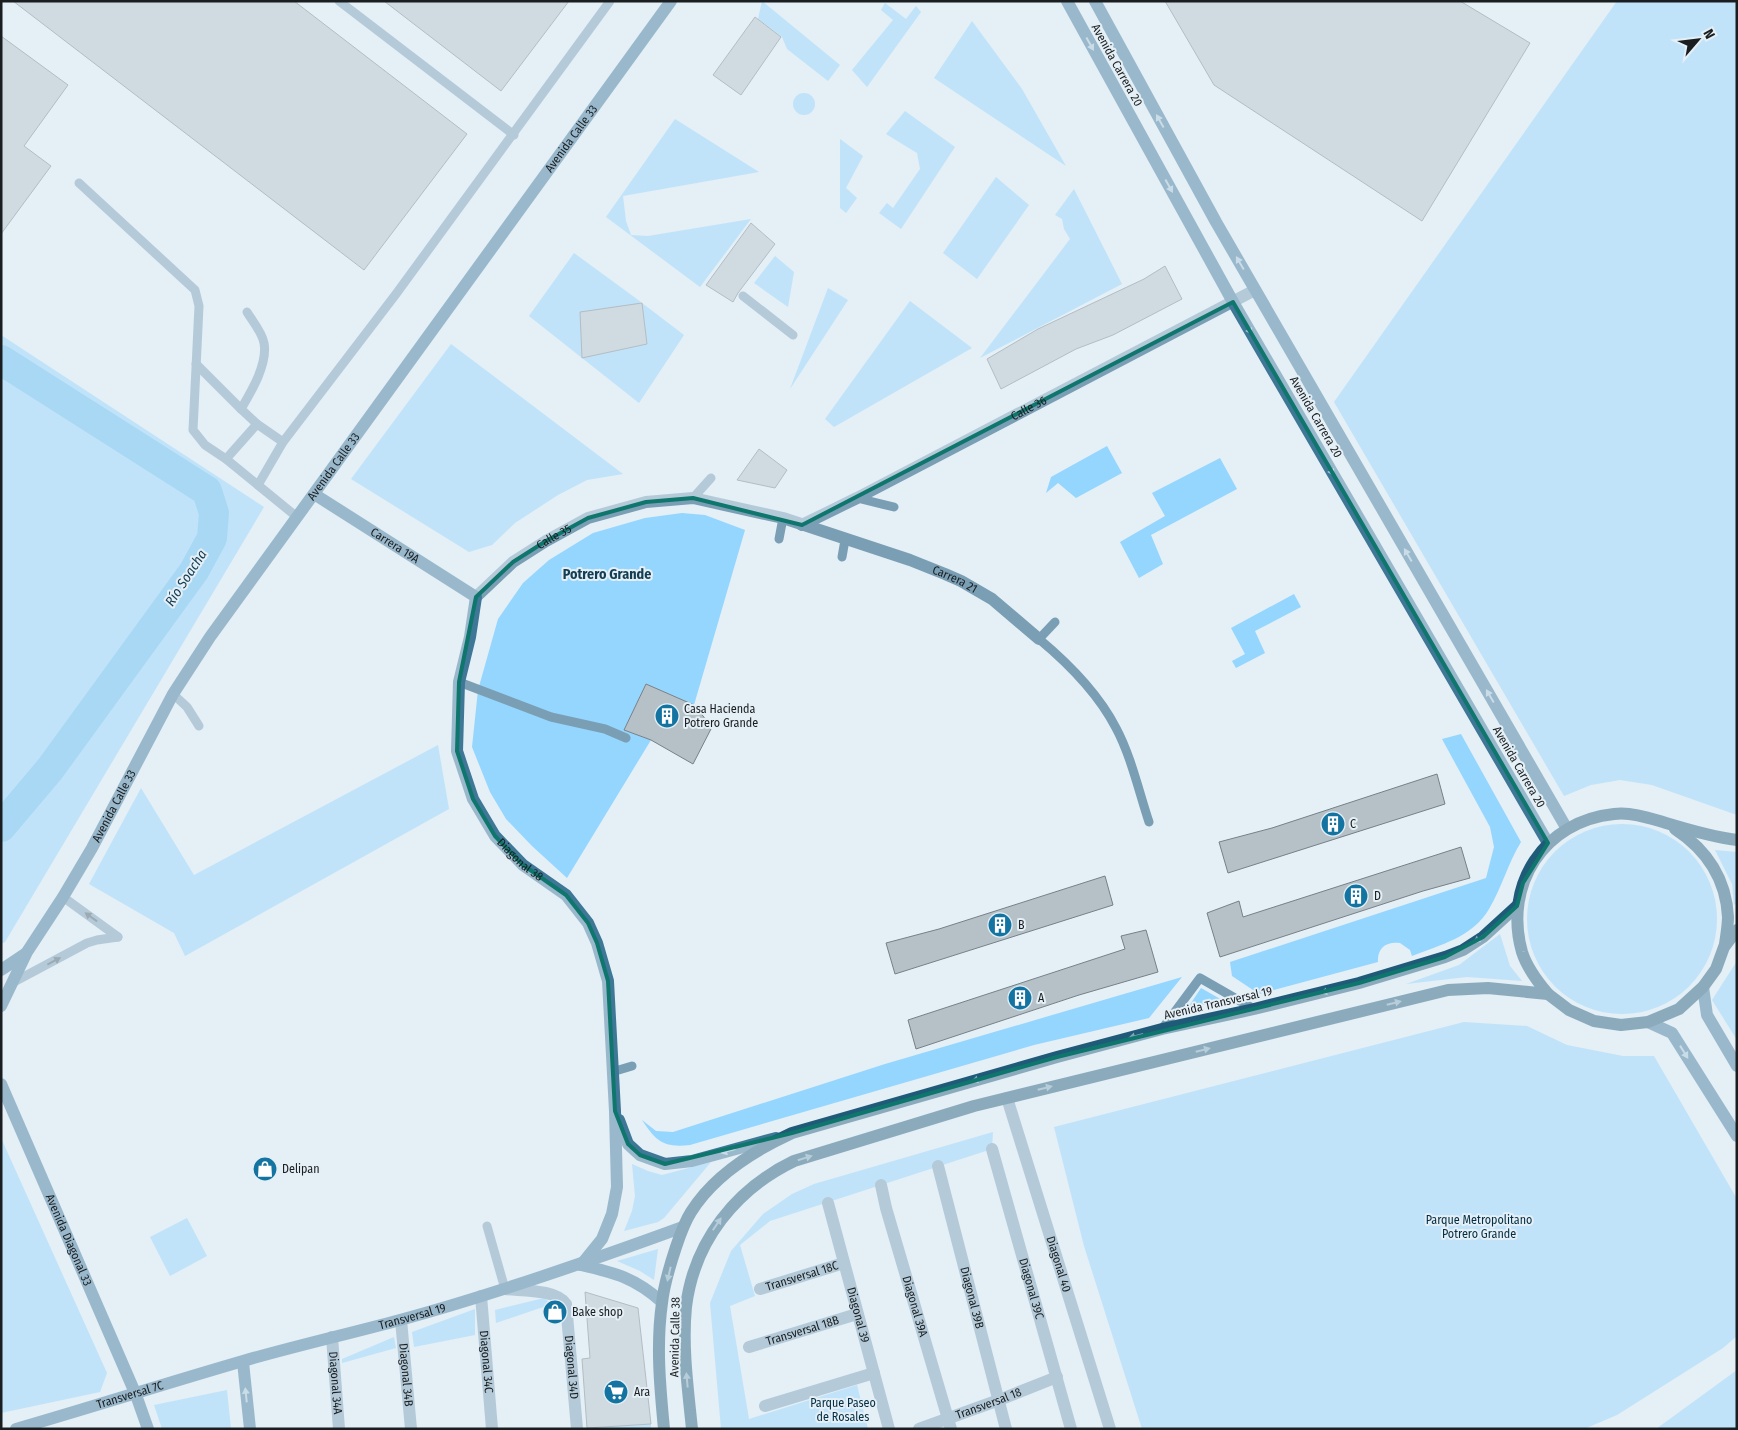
<svg xmlns="http://www.w3.org/2000/svg" width="1738" height="1430" font-family="'Fira Sans Condensed',sans-serif">
<style>
.green{fill:#94d6fe}
.lines{fill:none;stroke-linecap:round;stroke-linejoin:round}
.river{stroke:#62bdf1;stroke-width:30}
.building{fill:#b6c0c7;stroke:#778087}
.lane{stroke:#7a9eb4;stroke-width:9}
.street{stroke:#7a9eb4;stroke-width:12}
.secondary{stroke:#3f7797;stroke-width:12}
.primary{stroke:#205a79;stroke-width:12}
.oneway{fill:#aac5d5}
.oneway2{fill:#455863}
.oneway3{fill:#82a4b8}
.marked{fill:none;stroke:#0f766e;stroke-width:4;stroke-linejoin:round}
.labels{text-anchor:middle;dominant-baseline:central;stroke-width:4;stroke-linejoin:round;paint-order:stroke}
.street-label{font-size:12px;fill:#1a1e20;stroke:#e4eff6}
.poi-label{font-size:12px;fill:#1a1e20;stroke:#e4eff6;text-anchor:start}
.park-label{font-size:12px;fill:#042e43;stroke:#e4eff6}
.neighbourhood-label{font-size:14px;font-weight:bold;fill:#143e54;stroke:#e4eff6}
.water-label{font-size:14px;font-style:italic;fill:#133a50;stroke:#e4eff6}
</style>
<rect width="100%" height="100%" fill="#e4eff6"/>
<!-- green -->
<g class="green">
<polygon points="762,1 840,65 828,81 787,49 782,37 758,19"/>
<polygon points="1617,1 1737,1 1737,815 1652,785 1620,780 1591,785 1564,796 1334,402"/>
<polygon points="885,3 906,19 916,6 921,12 867,87 852,70 893,20 881,10"/>
<polygon points="972,21 1022,89 1066,166 934,78"/>
<circle cx="804" cy="104" r="11"/>
<polygon points="905,111 955,147 901,229 879,213 887,203 893,208 920,169 917,153 886,134"/>
<polygon points="675,119 759,172 623,196 626,221 631,235 648,236 751,219 700,287 606,217"/>
<polygon points="840,139 863,156 846,188 857,198 846,213 840,208"/>
<polygon points="996,177 1029,205 977,279 943,253"/>
<polygon points="1074,189 1122,284 980,358 1070,239 1064,229 1062,219 1055,215"/>
<polygon points="574,253 641,302 601,354 647,344 642,303 684,335 639,403 529,316"/>
<polygon points="775,256 794,272 788,307 754,283"/>
<polygon points="828,288 848,300 790,389"/>
<polygon points="910,301 972,348 834,427 825,419"/>
<polygon points="1,335 264,507 5,942 1,944"/>
<polygon points="451,344 623,474 587,480 558,495 515,523 492,545 469,552 351,479"/>
<polygon points="1107,446 1122,473 1076,498 1058,483 1046,493 1051,477"/>
<polygon points="1220,458 1237,489 1151,535 1163,564 1139,578 1120,542 1165,516 1152,493"/>
<polygon points="682,513 705,515 745,530 694,705 646,684 624,730 651,740 567,878 532,846 506,819 490,792 472,747 478,690 498,619 523,583 549,560 593,533 645,518"/>
<polygon points="1294,594 1301,607 1255,631 1265,653 1236,668 1232,661 1245,654 1231,628"/>
<path d="M1461,734L1521,842C1508,863 1502,887 1489,909C1473,937 1440,945 1412,956L1410,950L1400,943C1386,941 1377,948 1378,962L1259,994L1232,976L1230,962L1486,878L1494,847L1490,827L1442,739Z"/>
<polygon points="438,745 449,809 185,956 174,933 89,884 141,788 194,875"/>
<circle cx="1622" cy="919" r="95"/>
<polygon points="1715,850 1737,852 1737,903 1734,905 1732,884"/>
<polygon points="1500,934 1510,966 1522,981 1467,977 1406,984 1459,965"/>
<polygon points="1737,961 1737,1040 1712,1000"/>
<path d="M1182,977L1149,1018L1034,1045L690,1145C663,1148 656,1141 642,1120L656,1131L673,1132L885,1064Z"/>
<polygon points="1201,988 1222,1000 1187,1009"/>
<polygon points="1464,1022 1527,1026 1567,1045 1623,1056 1654,1056 1737,1199 1737,1336 1723,1348 1617,1415 1584,1429 1142,1429 1084,1246 1054,1127"/>
<polygon points="993,1132 992,1149 770,1221 740,1245 755,1296 730,1306 749,1419 857,1385 868,1429 721,1429 710,1303 731,1251 763,1214 792,1194 814,1184"/>
<polygon points="1,1138 107,1373 100,1392 1,1413"/>
<polygon points="711,1162 664,1218 658,1222 624,1231 632,1211 635,1196 632,1164 648,1171 662,1175"/>
<polygon points="187,1218 207,1256 170,1276 150,1237"/>
<polygon points="658,1249 654,1280 640,1271 617,1261"/>
<polygon points="544,1298 552,1304 496,1323 495,1310"/>
<polygon points="475,1309 475,1335 414,1347 412,1332"/>
<polygon points="394,1337 396,1348 342,1363 342,1359"/>
<polygon points="1737,1370 1737,1429 1656,1429"/>
<polygon points="227,1390 231,1429 162,1429 154,1405"/>
<polygon points="651,1424 651,1429 587,1428"/>
</g>
<g class="lines">
<!-- river -->
<polyline class="river" points="1,360 207,491 214,513 212,538 194,571 50,769 1,827"/>
</g>
<!-- building -->
<g class="building">
<polygon points="13,1 294,1 467,134 364,270"/>
<polygon points="384,1 569,1 501,91"/>
<polygon points="1165,1 1460,1 1530,43 1422,221 1214,85"/>
<polygon points="755,17 781,37 741,95 713,75"/>
<polygon points="1,36 68,85 24,146 51,166 1,234"/>
<polygon points="751,223 775,244 738,293 733,302 706,285"/>
<polygon points="1165,266 1182,299 1113,335 1076,349 1001,389 987,359 1038,329 1144,279"/>
<polygon points="642,303 647,344 582,358 580,312"/>
<polygon points="759,449 787,470 775,488 737,480"/>
<polygon points="646,684 694,705 712,727 693,764 651,740 624,730"/>
<polygon points="1437,774 1445,804 1228,873 1219,842 1272,828"/>
<polygon points="1461,847 1470,878 1423,891 1220,957 1207,913 1239,901 1243,917"/>
<polygon points="1105,876 1113,905 895,974 886,943 939,929"/>
<polygon points="1146,930 1158,972 1079,995 916,1049 908,1020 1125,949 1121,936"/>
<polygon points="585,1292 638,1308 651,1424 587,1428 582,1359 590,1358"/>
</g>
<g class="lines">
<!-- lane -->
<g class="lane">
<polyline points="339,1 514,135"/>
<polyline points="79,183 195,290 199,306 193,430 205,445 226,459 297,517"/>
<polyline points="743,296 793,335"/>
<path d="M247,312C253,322 262,332 264,343C268,364 251,392 241,409L257,424L283,442"/>
<polyline points="196,364 241,409"/>
<polyline points="226,459 257,424"/>
<polyline points="258,485 283,442 396,294 610,1"/>
<polyline points="693,498 711,478"/>
<polyline points="857,498 894,507"/>
<polyline points="779,539 783,518"/>
<polyline points="842,557 845,540"/>
<path d="M1055,622L1039,639C1069,664 1098,693 1116,728C1131,756 1139,792 1149,822"/>
<polyline points="459,682 551,717 605,729 626,738"/>
<polyline points="173,694 187,707 199,726"/>
<polyline points="63,897 118,937"/>
<polyline points="12,983 87,943 97,940 118,937"/>
<polyline points="1162,1029 1200,978 1254,1009"/>
<polyline points="612,1072 632,1066"/>
<polyline points="487,1226 505,1289"/>
</g>
<!-- street -->
<g class="street">
<path id="s1" d="M802,525L857,498L1255,290"/>
<path id="s2" d="M476,597L513,562L546,541L588,518L646,502L693,498L783,518L910,560L945,574L961,581L992,599L1039,639"/>
<path id="s3" d="M1007,1098L1110,1429"/>
<path id="s4" d="M992,1149L1071,1429"/>
<path id="s5" d="M938,1166L1006,1429"/>
<path id="s6" d="M881,1185L886,1208L951,1429"/>
<path id="s7" d="M828,1203L889,1429"/>
<path id="s8" d="M505,1289C522,1291 556,1289 566,1304L577,1429"/>
<path id="s9" d="M760,1289L844,1263"/>
<path id="s10" d="M481,1296L492,1429"/>
<path id="s11" d="M401,1320L411,1429"/>
<path id="s12" d="M332,1337L339,1429"/>
<path id="s13" d="M749,1347L857,1314"/>
<polyline points="765,1406 874,1373"/>
<path id="s14" d="M919,1429L999,1400L1057,1377"/>
</g>
<!-- secondary -->
<g class="secondary">
<polyline points="1067,1 1233,302 1548,843"/>
<polyline points="1095,1 1216,222 1567,829"/>
<path id="s15" d="M314,494L476,597L470,637L459,682L457,751L473,799L495,836L523,865L566,895L588,923L597,943L608,981L615,1111L617,1187L612,1214L602,1239L581,1265"/>
<polyline points="1,970 25,954"/>
<polyline points="1703,987 1707,1015 1737,1066"/>
<path id="s16" d="M1,1006L27,952L63,897L92,848L173,694L210,637L671,1"/>
<polyline points="1648,1022 1672,1033 1737,1136"/>
<path id="s17" d="M1,1084L110,1335L136,1395L148,1429"/>
<polyline points="619,1120 628,1144 640,1155 665,1164 692,1161 776,1138"/>
<path d="M581,1265C616,1273 635,1278 662,1302"/>
<polyline points="243,1362 250,1429"/>
<path id="s18" d="M16,1429C92,1407 167,1383 243,1361C295,1346 348,1334 400,1320C496,1294 590,1261 683,1227"/>
</g>
<!-- primary -->
<g class="primary">
<path d="M1675,829C1707,850 1726,878 1728,917C1728,926 1726,936 1725,944"/>
<path d="M1548,994C1537,981 1527,968 1522,952C1503,885 1544,821 1614,814C1632,812 1649,818 1666,823C1689,830 1713,837 1737,840"/>
<path d="M664,1429C660,1387 656,1345 662,1303C664,1284 670,1265 676,1247C680,1235 684,1223 691,1212C714,1175 753,1151 792,1133L1057,1057L1162,1029L1254,1009L1359,983L1445,957L1463,950L1483,937L1517,906"/>
<path d="M692,1429C688,1389 682,1347 686,1307C694,1241 736,1189 794,1161L974,1106L1448,990L1488,988L1548,994L1569,1010L1594,1021L1621,1025L1648,1022L1679,1009L1703,987L1716,969L1724,947L1737,930"/>
</g>
</g>
<!-- one-way arrows -->
<defs><path id="oneway-solid" d="M-6-.8H1V-3.2L6.5 0L1 3.2V.8H-6Z" transform="scale(1.25)"/></defs>
<g class="oneway">
<use href="#oneway-solid" transform="translate(1090 44) rotate(61)"/>
<use href="#oneway-solid" transform="translate(1160 121) rotate(-119)"/>
<use href="#oneway-solid" transform="translate(1169 186) rotate(61)"/>
<use href="#oneway-solid" transform="translate(1240 263) rotate(-120)"/>
<use href="#oneway-solid" transform="translate(1248 328) rotate(60)"/>
<use href="#oneway-solid" transform="translate(1330 469) rotate(60)"/>
<use href="#oneway-solid" transform="translate(1408 555) rotate(-120)"/>
<use href="#oneway-solid" transform="translate(1490 696) rotate(-120)"/>
<use href="#oneway-solid" transform="translate(1684 1052) rotate(58)"/>
<use href="#oneway-solid" transform="translate(728 1151) rotate(164)"/>
<use href="#oneway-solid" transform="translate(246 1395) rotate(-96)"/>
</g>
<g class="oneway2">
<use href="#oneway-solid" transform="translate(91 917) rotate(-144)"/>
<use href="#oneway-solid" transform="translate(54 961) rotate(-28)"/>
</g>
<g class="oneway3">
<use href="#oneway-solid" transform="translate(1480 938) rotate(144)"/>
<use href="#oneway-solid" transform="translate(1328 991) rotate(166)"/>
<use href="#oneway-solid" transform="translate(1394 1003) rotate(-14)"/>
<use href="#oneway-solid" transform="translate(1136 1036) rotate(165)"/>
<use href="#oneway-solid" transform="translate(1203 1050) rotate(-14)"/>
<use href="#oneway-solid" transform="translate(979 1079) rotate(164)"/>
<use href="#oneway-solid" transform="translate(1045 1088) rotate(-14)"/>
<use href="#oneway-solid" transform="translate(805 1158) rotate(-17)"/>
<use href="#oneway-solid" transform="translate(717 1224) rotate(-56)"/>
<use href="#oneway-solid" transform="translate(669 1274) rotate(103)"/>
<use href="#oneway-solid" transform="translate(687 1380) rotate(-95)"/>
</g>
<!-- marked area -->
<path d="M0 0H1738V1430H0ZM1233,302L1548,843L1523,883L1517,906L1483,937L1445,957L1359,983L1057,1057L792,1133L665,1164L640,1155L628,1144L615,1111L608,981L597,943L588,923L566,895L523,865L495,836L473,799L457,751L459,682L476,597L513,562L546,541L588,518L646,502L693,498L802,525Z" fill="#e4eff6" fill-opacity=".55" fill-rule="evenodd"/>
<path class="marked" d="M1233,302L1548,843L1523,883L1517,906L1483,937L1445,957L1359,983L1057,1057L792,1133L665,1164L640,1155L628,1144L615,1111L608,981L597,943L588,923L566,895L523,865L495,836L473,799L457,751L459,682L476,597L513,562L546,541L588,518L646,502L693,498L802,525Z"/>
<!-- icons -->
<defs>
<symbol id="building-disc" viewBox="-11 -11 22 22"><circle r="9.5" fill="#1474a1" stroke="#e4eff6"/><path d="M-4-6H4V6H1V3H-1V6H-4ZM-2.5-4.3h1.7v1.8h-1.7ZM.8-4.3h1.7v1.8H.8ZM-2.5-1h1.7V.8h-1.7ZM.8-1h1.7V.8H.8Z" fill="#fff"/></symbol>
<symbol id="shop-disc" viewBox="-11 -11 22 22"><circle r="9.5" fill="#1474a1" stroke="#e4eff6"/><path d="M-5-2.5h2.3a2.7 3.5 0 0 1 5.4 0H5L5.5 6h-11ZM-1.5-2.5h3a1.5 2.3 0 0 0-3 0Z" fill="#fff"/></symbol>
<symbol id="supermarket-disc" viewBox="-11 -11 22 22"><circle r="9.5" fill="#1474a1" stroke="#e4eff6"/><path d="M-6-5.5h2.5l.6 2H6L4.5 2H-2.5L-4.4-4H-6ZM-1.5 3.2a1.3 1.3 0 1 0 .1 0ZM3 3.2a1.3 1.3 0 1 0 .1 0Z" fill="#fff"/></symbol>
</defs>
<g fill-rule="evenodd">
<use href="#building-disc" x="653" y="702" width="28" height="28"/>
<use href="#building-disc" x="1319" y="810" width="28" height="28"/>
<use href="#building-disc" x="1342" y="882" width="28" height="28"/>
<use href="#building-disc" x="986" y="911" width="28" height="28"/>
<use href="#building-disc" x="1006" y="984" width="28" height="28"/>
<use href="#shop-disc" x="251" y="1155" width="28" height="28"/>
<use href="#shop-disc" x="541" y="1298" width="28" height="28"/>
<use href="#supermarket-disc" x="602" y="1378" width="28" height="28"/>
</g>
<g class="labels">
<!-- street labels -->
<g class="street-label">
<text transform="translate(1117 65) rotate(61)">Avenida Carrera 20</text>
<text stroke="none"><textPath href="#s16" startOffset="1040">Avenida Calle 33</textPath></text>
<text stroke="none"><textPath href="#s1" startOffset="255">Calle 36</textPath></text>
<text transform="translate(1316 417) rotate(60)">Avenida Carrera 20</text>
<text stroke="none"><textPath href="#s16" startOffset="635">Avenida Calle 33</textPath></text>
<text stroke="none"><textPath href="#s2" startOffset="99">Calle 35</textPath></text>
<text stroke="none"><textPath href="#s15" startOffset="96">Carrera 19A</textPath></text>
<text stroke="none"><textPath href="#s2" startOffset="520">Carrera 21</textPath></text>
<text transform="translate(1519 767) rotate(60)">Avenida Carrera 20</text>
<text stroke="none"><textPath href="#s16" startOffset="230">Avenida Calle 33</textPath></text>
<text stroke="none"><textPath href="#s15" startOffset="476">Diagonal 38</textPath></text>
<text transform="translate(1218 1003) rotate(-13)">Avenida Transversal 19</text>
<text stroke="none"><textPath href="#s17" startOffset="170">Avenida Diagonal 33</textPath></text>
<text stroke="none"><textPath href="#s3" startOffset="174">Diagonal 40</textPath></text>
<text stroke="none"><textPath href="#s9" startOffset="44">Transversal 18C</textPath></text>
<text stroke="none"><textPath href="#s4" startOffset="145">Diagonal 39C</textPath></text>
<text stroke="none"><textPath href="#s5" startOffset="136">Diagonal 39B</textPath></text>
<text stroke="none"><textPath href="#s6" startOffset="126">Diagonal 39A</textPath></text>
<text stroke="none"><textPath href="#s18" startOffset="412">Transversal 19</textPath></text>
<text stroke="none"><textPath href="#s7" startOffset="116">Diagonal 39</textPath></text>
<text stroke="none"><textPath href="#s13" startOffset="56">Transversal 18B</textPath></text>
<text transform="translate(675 1337) rotate(-89)">Avenida Calle 38</text>
<text stroke="none"><textPath href="#s10" startOffset="66">Diagonal 34C</textPath></text>
<text stroke="none"><textPath href="#s8" startOffset="128">Diagonal 34D</textPath></text>
<text stroke="none"><textPath href="#s11" startOffset="55">Diagonal 34B</textPath></text>
<text stroke="none"><textPath href="#s12" startOffset="46">Diagonal 34A</textPath></text>
<text stroke="none"><textPath href="#s18" startOffset="119">Transversal 7C</textPath></text>
<text stroke="none"><textPath href="#s14" startOffset="74">Transversal 18</textPath></text>
</g>
<!-- poi labels -->
<g class="poi-label">
<text x="684" y="709">Casa Hacienda<tspan x="684" dy="14">Potrero Grande</tspan></text>
<text x="1350" y="824">C</text>
<text x="1374" y="896">D</text>
<text x="1018" y="925">B</text>
<text x="1038" y="998">A</text>
<text x="282" y="1169">Delipan</text>
<text x="572" y="1312">Bake shop</text>
<text x="634" y="1392">Ara</text>
</g>
<!-- park labels -->
<g class="park-label">
<text x="1479" y="1220">Parque Metropolitano<tspan x="1479" dy="14">Potrero Grande</tspan></text>
<text x="843" y="1403">Parque Paseo<tspan x="843" dy="14">de Rosales</tspan></text>
</g>
<!-- neighbourhood labels -->
<g class="neighbourhood-label">
<text x="607" y="574">Potrero Grande</text>
</g>
<!-- water labels -->
<g class="water-label">
<text transform="translate(186 578) rotate(-57)">Río Soacha</text>
</g>
</g>
<!-- border -->
<rect width="1738" height="1430" fill="none" stroke="#1a1e20" stroke-width="5"/>
<!-- north arrow -->
<g transform="translate(1698 40) rotate(62)" stroke="#e4eff6" stroke-width="4" paint-order="stroke">
<path d="M0-4L9 19L0 12L-9 19Z" fill="#1a1e20"/>
<text y="-8" font-size="14" font-weight="bold" text-anchor="middle" fill="#1a1e20">N</text>
</g>
</svg>
